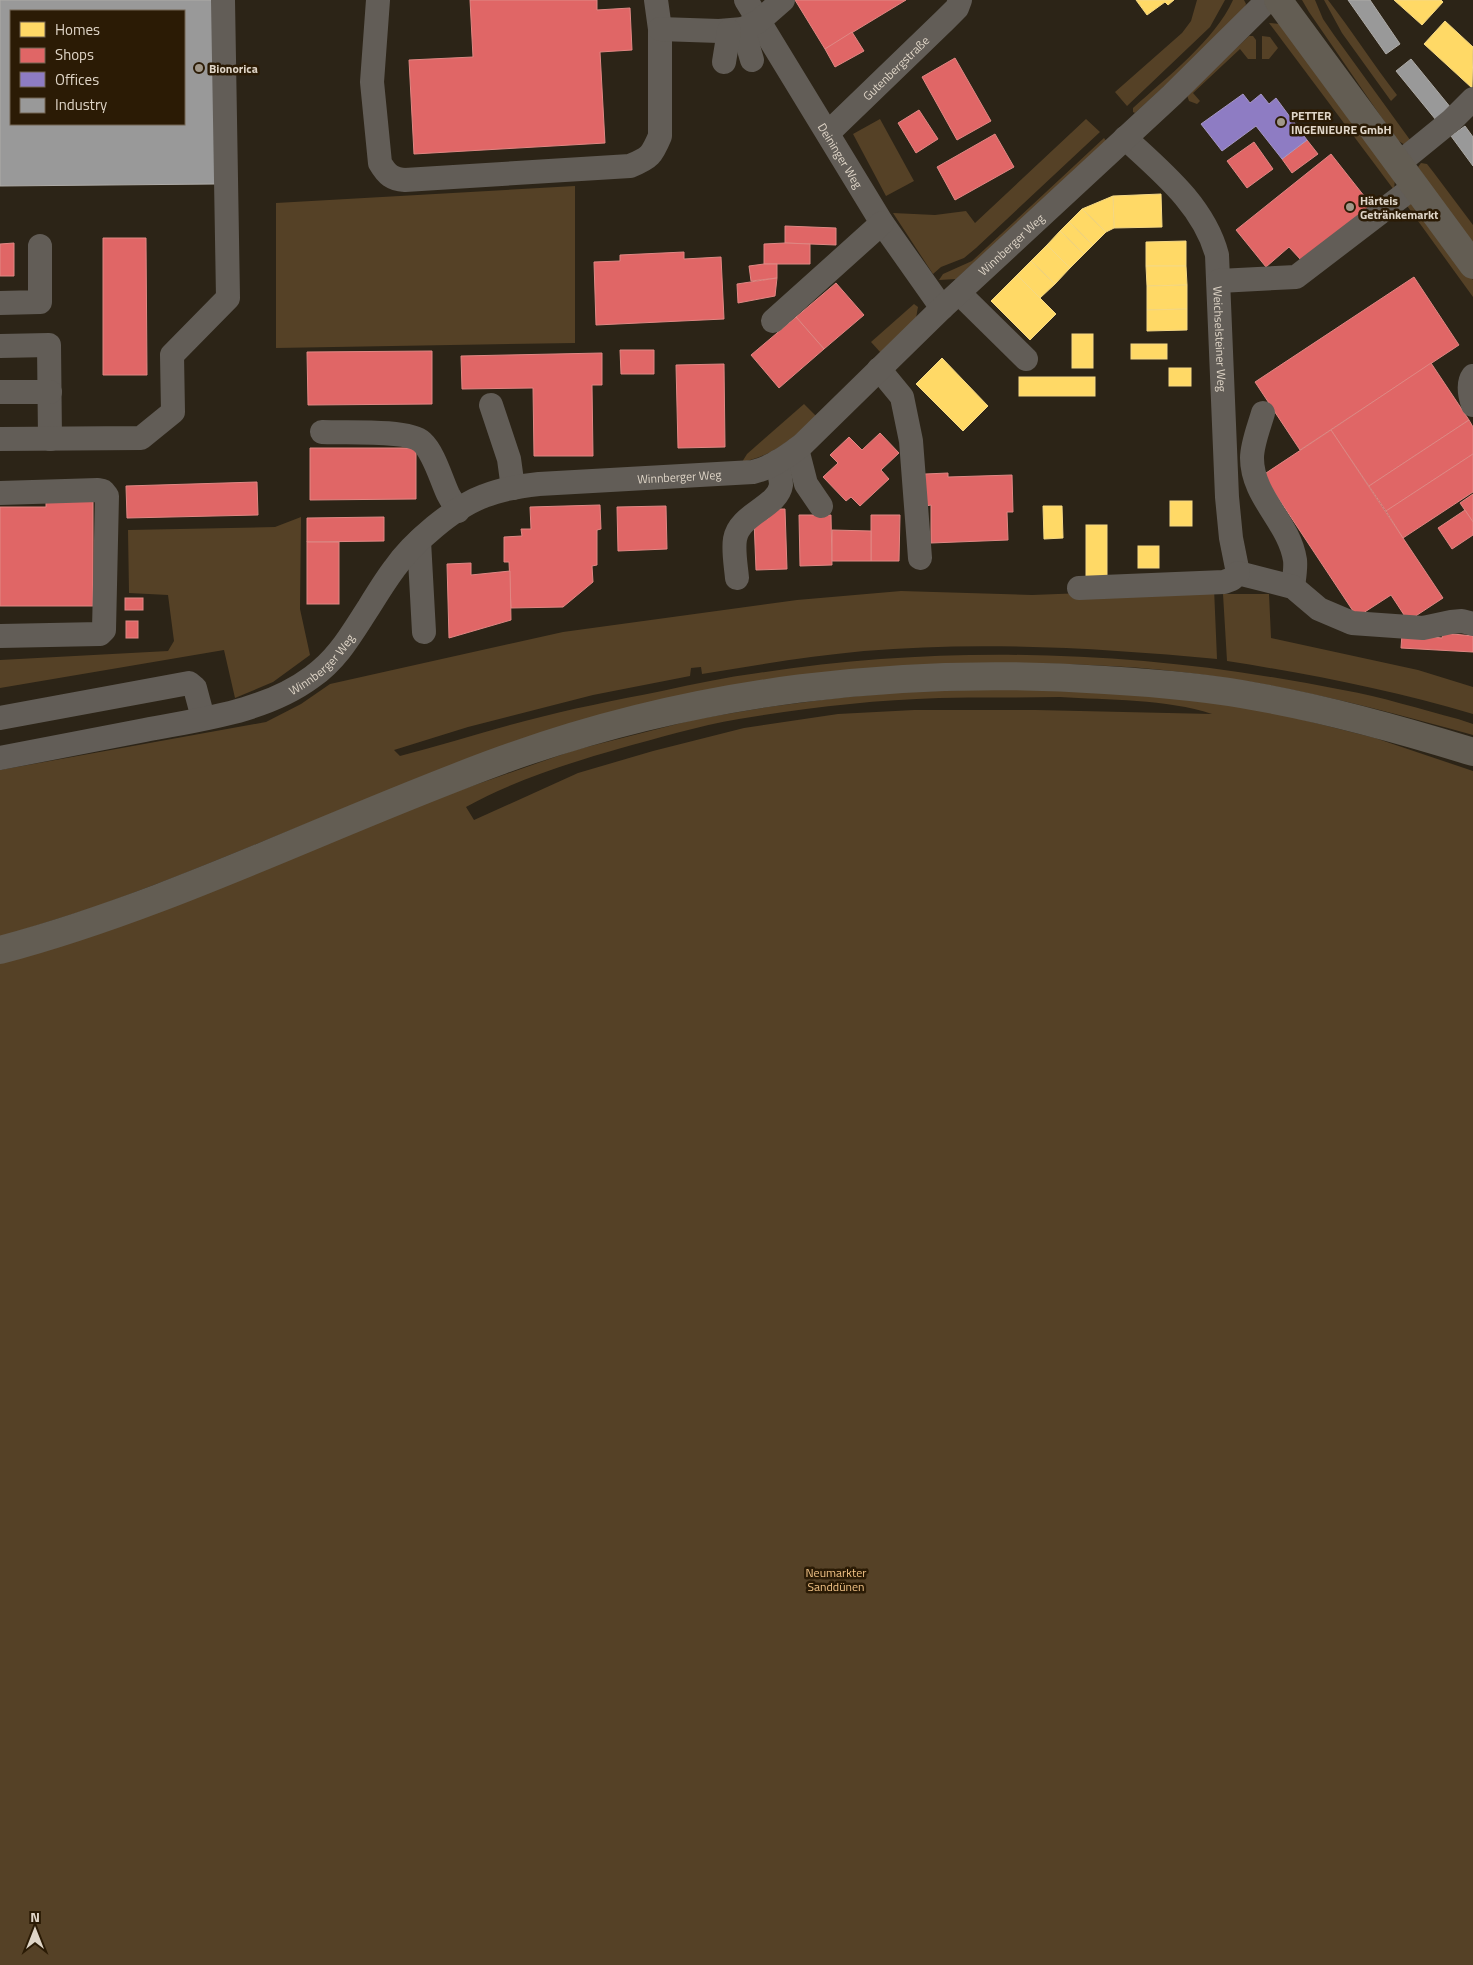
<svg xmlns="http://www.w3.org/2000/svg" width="1473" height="1965" font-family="'Titillium Web',sans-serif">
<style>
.green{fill:#554126;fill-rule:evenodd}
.homes{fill:#ffd966;stroke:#f5d883}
.shops{fill:#e06666;stroke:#e08783}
.offices{fill:#8e7cc3;stroke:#a697c4}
.industry{fill:#999;stroke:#aeaba7;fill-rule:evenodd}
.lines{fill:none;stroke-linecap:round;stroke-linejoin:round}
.minor{stroke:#625d57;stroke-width:24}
.major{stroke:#635d53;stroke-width:28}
.poi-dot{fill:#a09789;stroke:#2b1b05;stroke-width:2}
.labels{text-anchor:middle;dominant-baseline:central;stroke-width:5;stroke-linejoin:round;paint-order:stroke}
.poi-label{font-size:12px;font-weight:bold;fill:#dfd5c7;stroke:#2b1b05;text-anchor:start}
.street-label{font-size:12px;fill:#dfd5c7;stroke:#2b1b05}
.park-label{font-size:12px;fill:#f2c386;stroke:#2b1b05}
</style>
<rect width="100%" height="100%" fill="#2c2417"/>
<!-- green -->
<g class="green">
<polygon points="1197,0 1225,0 1210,27 1127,106 1115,92 1182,33 1191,21"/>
<path d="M1233,0H1244L1246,4L1242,15L1135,113L1133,112V108C1166,78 1215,40 1233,0Z"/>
<polygon points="1302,0 1315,0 1323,19 1334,35 1413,144 1405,145 1397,140 1309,12"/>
<path d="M1324,0H1328C1352,31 1373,64 1397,95L1391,101L1342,33Z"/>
<polygon points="1269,23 1280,24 1395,179 1394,190"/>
<polygon points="1249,36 1253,36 1256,40 1256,59 1248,59 1240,49 1193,93 1200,101 1197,104 1189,101 1187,95"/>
<polygon points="1262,36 1270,37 1278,48 1269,59 1262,59"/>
<polygon points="880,119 914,181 886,196 853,134"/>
<polygon points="1086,119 1100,132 976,248 964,258 941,267 933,274 893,213 935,215 966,211 975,223"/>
<polygon points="1104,138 1107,142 956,279 939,280 943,274 972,261"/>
<polygon points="1421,163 1427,164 1434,173 1473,225 1473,248 1418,167"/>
<polygon points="575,186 575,343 276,348 276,203"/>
<polygon points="1405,203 1412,204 1422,211 1473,280 1473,297"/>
<polygon points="914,304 918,307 916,318 881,353 871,342"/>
<path d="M804,404L816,416C795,438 772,456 742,462L747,454Z"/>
<polygon points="301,517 300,609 310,655 273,682 235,698 224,650 0,688 0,660 168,651 174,641 168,595 129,593 128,530 275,527"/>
<path d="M1214,588L1217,659C1100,648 981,641 864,651C810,656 756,665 702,674L701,667L691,668L690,676L593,695L468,727L394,750L400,756C442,745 483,732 525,721C570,709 616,700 662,691C694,684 726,677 758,673C954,643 1149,651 1343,690C1382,697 1420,709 1458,719L1473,724V735C1387,711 1300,688 1212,676C1123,663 1033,662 944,664L436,771L180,875L101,905L0,937V770L266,722L301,704L330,684L563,632L797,600L901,591L1032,595Z"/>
<path d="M1223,594H1269L1271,638L1418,670L1473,687V714C1392,690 1310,674 1227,661Z"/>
<path d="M993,689L1102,691L1154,695L1264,710L1375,738L1473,771V1965H0V963L18,959L406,809L575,750L697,719L768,707L837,698L903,692ZM1060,697C1107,700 1167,699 1212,714L1036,710H914L838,714L744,728L653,751L578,773L474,820L466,807C510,782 569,763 618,749C658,738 698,726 739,719C805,708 872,700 939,698C979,697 1020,698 1060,697Z"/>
</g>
<!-- homes -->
<g class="homes">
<polygon points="1136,0 1174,0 1168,5 1165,2 1147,15"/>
<polygon points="1394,0 1441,0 1443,2 1422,25"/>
<polygon points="1445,21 1473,47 1472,88 1424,44"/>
<polygon points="1161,194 1162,227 1114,228 1113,196"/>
<polygon points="1113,196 1114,228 1106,232 1082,209"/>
<polygon points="1082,209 1106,232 1093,245 1069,222"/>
<polygon points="1069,222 1093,245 1084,254 1060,231"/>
<polygon points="1060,231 1084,254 1070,268 1047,245"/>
<polygon points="1186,241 1186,266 1146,266 1146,242"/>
<polygon points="1047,245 1070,268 1055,284 1031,261"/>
<polygon points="1031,261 1055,284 1040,298 1017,275"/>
<polygon points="1146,266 1186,266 1187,285 1147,286"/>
<polygon points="1017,275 1056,314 1030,340 991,301"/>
<polygon points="1187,285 1187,309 1147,310 1147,286"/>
<polygon points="1187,309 1187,330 1147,331 1147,310"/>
<rect x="1072" y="334" width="21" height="34"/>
<rect x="1131" y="344" width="36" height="15"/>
<polygon points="942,358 988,406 963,431 916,384"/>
<rect x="1169" y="368" width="22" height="18"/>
<rect x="1019" y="377" width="76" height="19"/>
<rect x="1170" y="501" width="22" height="25"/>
<polygon points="1043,506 1062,506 1063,538 1044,539"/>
<rect x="1086" y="525" width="21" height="52"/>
<rect x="1138" y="546" width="21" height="22"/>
</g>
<!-- shops -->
<g class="shops">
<polygon points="470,0 597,0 597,10 630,8 632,50 600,52 605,143 414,154 409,60 473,57"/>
<polygon points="795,0 906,0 825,49"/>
<polygon points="852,32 864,51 835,67 825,49"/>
<polygon points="955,58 991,121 957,140 922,77"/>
<polygon points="919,110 938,139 916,153 898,123"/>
<polygon points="995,134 1014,167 955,200 937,167"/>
<polygon points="1307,140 1318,154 1292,173 1282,159"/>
<polygon points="1254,142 1273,169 1247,188 1227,161"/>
<polygon points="1331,154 1372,206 1301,260 1289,247 1266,267 1236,230"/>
<polygon points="785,226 836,228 836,245 785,243"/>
<polygon points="103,238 146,238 147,375 103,375"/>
<polygon points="14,243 14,276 0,276 0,244"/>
<polygon points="785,243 810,244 810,264 764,264 764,244"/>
<polygon points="684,252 684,259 721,257 724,319 596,325 594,262 620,261 620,255"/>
<polygon points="764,264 777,264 777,278 751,281 749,266"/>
<polygon points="1414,277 1459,345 1300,450 1255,382"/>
<polygon points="777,278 775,296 738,303 737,284"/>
<polygon points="836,283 864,315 824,349 796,317"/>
<polygon points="796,317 824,349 779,388 751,355"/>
<polygon points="620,350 654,350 654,374 621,374"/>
<polygon points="432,351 432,404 308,405 307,352"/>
<polygon points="602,353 602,385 592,385 593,456 534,456 533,388 462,389 461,356"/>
<polygon points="1431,363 1469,420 1369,486 1331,430"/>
<polygon points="724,364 725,447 678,448 676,365"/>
<polygon points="1469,420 1473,427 1473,454 1386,511 1369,486"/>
<polygon points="1331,430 1443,598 1408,621 1391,595 1357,617 1263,475"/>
<polygon points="880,433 899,453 881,470 889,479 860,506 851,497 846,501 823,477 838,463 830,455 849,437 862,450"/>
<polygon points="310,448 416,448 416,499 310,500"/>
<polygon points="1473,454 1473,492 1403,538 1386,511"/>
<polygon points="948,473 948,477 1012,475 1013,512 1007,512 1008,540 931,543 931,505 926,506 925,474"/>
<polygon points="257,482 258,515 127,518 126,486"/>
<polygon points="1473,494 1473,522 1460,503"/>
<polygon points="46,500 93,500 93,606 0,606 0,507 46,507"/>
<polygon points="600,505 601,529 597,530 597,565 592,566 593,582 563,607 511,608 509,562 504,562 504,537 522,536 521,529 531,529 530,507"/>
<polygon points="666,506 667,549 618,551 617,507"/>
<polygon points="768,509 785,509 787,569 756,570 754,520 768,519"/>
<polygon points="1465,510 1473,522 1473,535 1452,549 1438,528"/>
<polygon points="799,515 831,515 832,565 800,566"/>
<polygon points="871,515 900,515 899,561 871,561"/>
<polygon points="384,517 384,541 307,542 307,518"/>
<polygon points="832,530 871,531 871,561 832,561"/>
<rect x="307" y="542" width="32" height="62"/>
<polygon points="471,563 471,575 510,571 511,620 449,638 447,564"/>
<rect x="125" y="598" width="18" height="12"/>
<rect x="126" y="621" width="12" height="17"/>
<polygon points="1443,633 1473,636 1473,652 1401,648 1402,634 1442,638"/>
</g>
<!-- offices -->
<polygon class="offices" points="1243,94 1250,103 1261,94 1269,104 1276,98 1307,140 1282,159 1256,126 1222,151 1201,124"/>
<!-- industry -->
<g class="industry">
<path d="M0,0H213L215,184L0,186ZM11,11H184V124H11Z"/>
<polygon points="1348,0 1370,0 1400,44 1386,54"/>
<polygon points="1411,59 1451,108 1436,120 1396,71"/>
<polygon points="1465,126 1473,137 1473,166 1451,136"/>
</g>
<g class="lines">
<!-- minor -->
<g class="minor">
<path d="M378,0L372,82L380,163C387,175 392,179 405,180L630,166C650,158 652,155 660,136V29L656,0"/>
<path id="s1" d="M746,0L882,223L942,308"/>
<polyline points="660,29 719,31 743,29"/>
<polyline points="752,60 743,29 759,21 783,0"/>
<polyline points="724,62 729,31"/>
<path id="s2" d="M828,133L945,20L957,8L960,0"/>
<path id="s3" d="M1125,138C1162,172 1204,206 1217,255L1227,497L1231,538L1238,573"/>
<polyline points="1398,164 1452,120 1473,99"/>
<polyline points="1219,281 1296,277 1415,186"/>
<polyline points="959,293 1026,359"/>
<polyline points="0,303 40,302 40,246"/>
<polyline points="773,321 882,223"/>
<polyline points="0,346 49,345 50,439"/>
<polyline points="879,369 902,397 911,441 920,558"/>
<path d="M1473,376C1467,384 1470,396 1473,405"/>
<polyline points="0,392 50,392"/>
<polyline points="491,405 509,459 513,488"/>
<path d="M1263,413C1259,427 1252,444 1252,458C1252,497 1289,522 1295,560C1296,568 1294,579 1293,587"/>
<path d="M322,432C343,433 408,429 422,442C434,453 441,479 448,494C451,500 455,505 458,511"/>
<polyline points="0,439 141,438 173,412 172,355 228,298 223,0"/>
<polyline points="797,449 806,484 821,506"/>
<polyline points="0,493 98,490 103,491 107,496 104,630 100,634 0,636"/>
<polyline points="419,541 424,632"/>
<polyline points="1238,573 1293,587 1319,609 1352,623 1423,628 1451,622 1462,621 1473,624"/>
<path d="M737,578C736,566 733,551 735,539C739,514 778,507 781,485C781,478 778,469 777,462"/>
<polyline points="1079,588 1224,582 1232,579 1238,573"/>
<polyline points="0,718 189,683 195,688 203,718"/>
<path id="s4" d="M0,758C48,749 96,739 145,730C201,719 265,712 312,677C338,659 352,633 369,607C377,594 385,581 394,569C412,543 454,507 484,496C501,489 520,486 539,484L753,472C771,468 788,456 802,445L942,308L1172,95L1268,0"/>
</g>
<!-- major -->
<g class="major">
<polyline points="1278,0 1473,265"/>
<path d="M0,950C173,904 334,821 502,760C695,690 901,666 1105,680C1156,683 1207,687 1258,697C1331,710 1402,730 1473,752"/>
</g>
</g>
<!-- markers -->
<g class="poi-dot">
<circle cx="199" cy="68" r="5"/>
<circle cx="1281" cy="122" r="5"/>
<circle cx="1350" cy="207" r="5"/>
</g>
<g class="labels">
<!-- poi labels -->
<g class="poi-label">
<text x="209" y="68">Bionorica</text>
<text x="1291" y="115">PETTER<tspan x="1291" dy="14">INGENIEURE GmbH</tspan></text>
<text x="1360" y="200">Härteis<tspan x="1360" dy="14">Getränkemarkt</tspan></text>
</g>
<!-- street labels -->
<g class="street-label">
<text stroke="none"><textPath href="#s2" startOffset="94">Gutenbergstraße</textPath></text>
<text stroke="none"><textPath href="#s1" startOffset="182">Deininger Weg</textPath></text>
<text stroke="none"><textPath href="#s4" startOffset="1195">Winnberger Weg</textPath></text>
<text stroke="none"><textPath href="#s3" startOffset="235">Weichselsteiner Weg</textPath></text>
<text stroke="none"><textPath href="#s4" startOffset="775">Winnberger Weg</textPath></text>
<text stroke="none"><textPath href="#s4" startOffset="340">Winnberger Weg</textPath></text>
</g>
<!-- park labels -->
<g class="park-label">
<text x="836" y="1572">Neumarkter<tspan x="836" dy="14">Sanddünen</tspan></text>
</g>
</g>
<!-- legend -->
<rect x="10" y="10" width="175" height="115" fill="#2b1b05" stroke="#736553"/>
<rect x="20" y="22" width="25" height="15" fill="#ffd966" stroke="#736553"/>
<text x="55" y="35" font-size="15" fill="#dfd5c7">Homes</text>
<rect x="20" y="48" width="25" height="15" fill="#e06666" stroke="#736553"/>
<text x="55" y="60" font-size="15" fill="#dfd5c7">Shops</text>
<rect x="20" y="72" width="25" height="15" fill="#8e7cc3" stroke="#736553"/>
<text x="55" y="85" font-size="15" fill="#dfd5c7">Offices</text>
<rect x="20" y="98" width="25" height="15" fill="#999999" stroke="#736553"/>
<text x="55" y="110" font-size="15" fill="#dfd5c7">Industry</text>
<!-- north arrow -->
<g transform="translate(35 1930)" stroke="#2b1b05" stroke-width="4" paint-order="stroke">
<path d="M0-4L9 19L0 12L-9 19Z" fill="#dfd5c7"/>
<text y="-8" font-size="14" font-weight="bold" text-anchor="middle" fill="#dfd5c7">N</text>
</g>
</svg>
